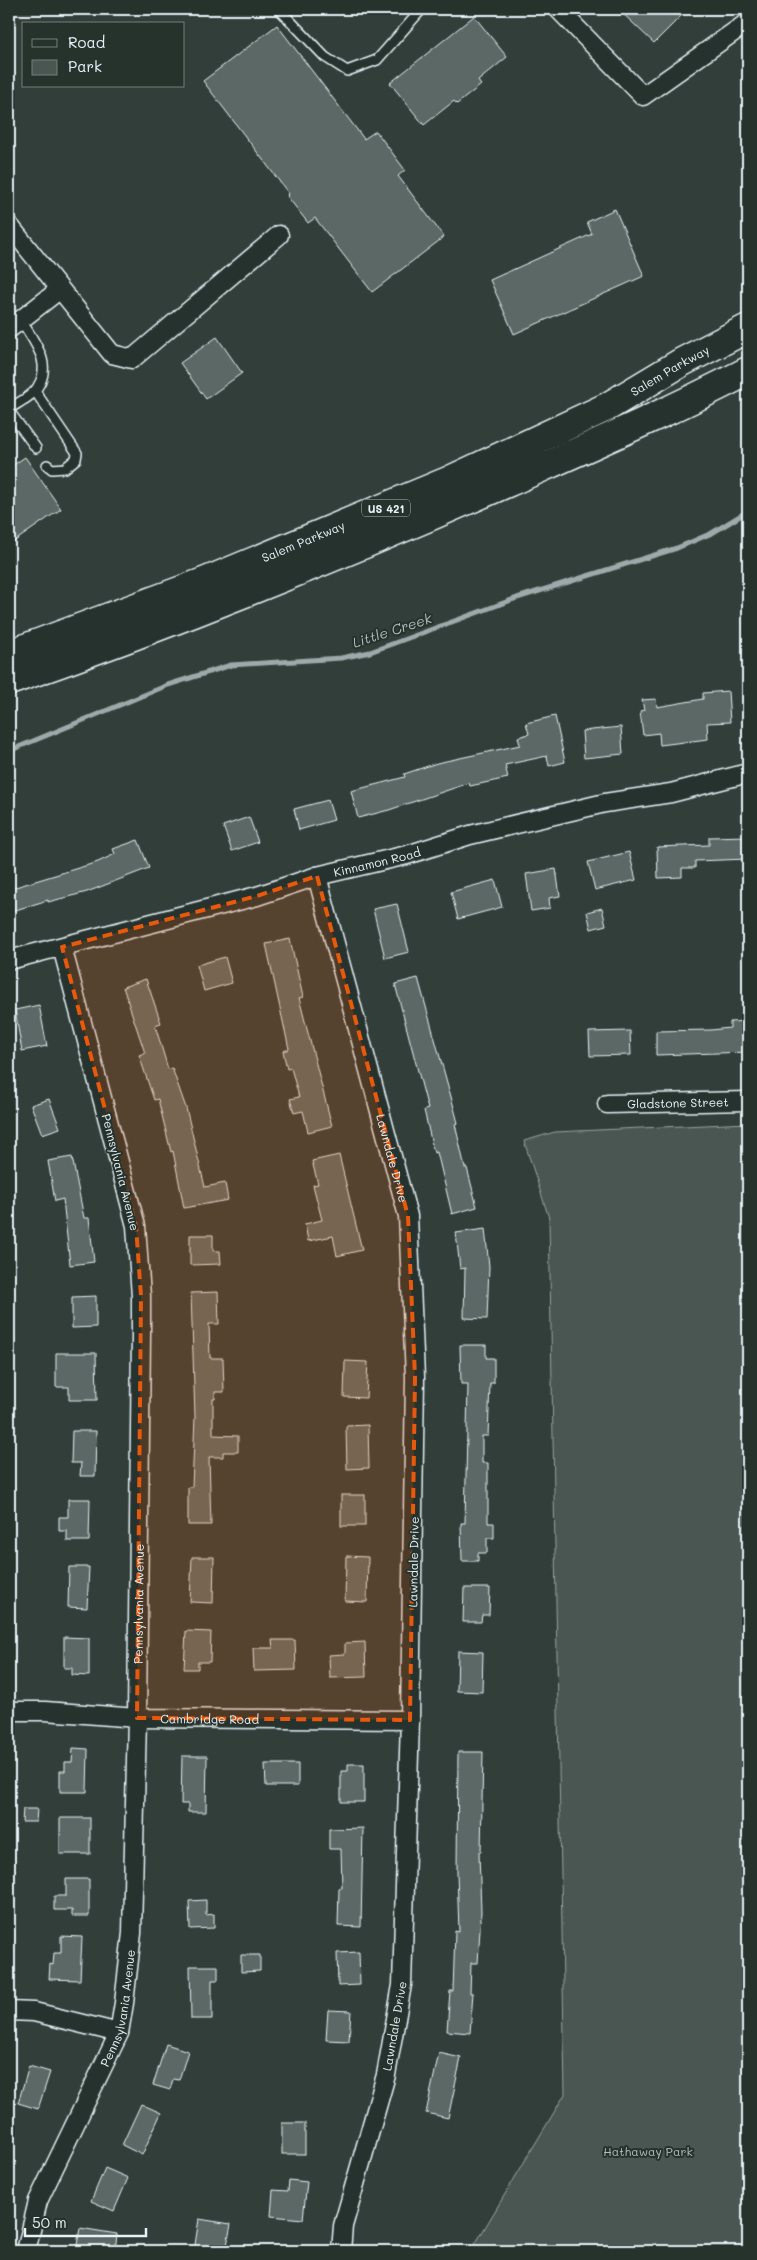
<svg xmlns="http://www.w3.org/2000/svg" width="757" height="2260" font-family="Mali,sans-serif">
<style>
.green{fill:#495651;stroke:#98a4a4}
.lines{fill:none;stroke-linecap:round;stroke-linejoin:round}
.stream{stroke:#9ea9ab;stroke-width:5}
.building{fill:#5c6865;stroke:#e8f1f8}
.service-casing{stroke:#e8f1f8;stroke-width:12}
.minor-casing{stroke:#e8f1f8;stroke-width:21}
.motorway-casing{stroke:#e8f1f8;stroke-width:31}
.service{stroke:#26332d;stroke-width:9}
.minor{stroke:#26332d;stroke-width:18}
.motorway{stroke:#26332d;stroke-width:28}
.marked{fill:#e8590c;fill-opacity:0.2;stroke:#e8590c;stroke-width:4;stroke-dasharray:10 6;stroke-linejoin:round}
.labels{text-anchor:middle;dominant-baseline:central;stroke-width:4;stroke-linejoin:round;paint-order:stroke}
.shield{fill:#26332d;stroke:#aeb8bb;stroke-width:1}
.shield-label{font-size:11px;font-weight:bold;fill:#e8f1f8}
.street-label{font-size:12px;fill:#e8f1f8;stroke:#26332d}
.park-label{font-size:12px;fill:#b0bbbe;stroke:#26332d}
.water-label{font-size:14px;font-style:italic;fill:#b1bbbe;stroke:#26332d}
</style>
<rect width="100%" height="100%" fill="#323e39"/>
<filter id="ink" filterUnits="userSpaceOnUse"><feTurbulence type="fractalNoise" baseFrequency=".02" numOctaves="2"/><feDisplacementMap in="SourceGraphic" scale="10" xChannelSelector="R" yChannelSelector="G"/><feConvolveMatrix kernelMatrix="1 2 1 2 8 2 1 2 1" color-interpolation-filters="sRGB"/></filter>
<g filter="url(#ink)">
<!-- green -->
<polygon class="green" points="748,1123 748,2251 471,2251 565,2094 549,1218 524,1141 555,1132"/>
<g class="lines">
<!-- stream -->
<polyline class="stream" points="9,751 168,685 231,665 341,658 370,652 517,598 677,548 712,533 748,511"/>
</g>
<!-- building -->
<g class="building">
<polygon points="618,9 688,9 654,43"/>
<polygon points="474,16 507,57 478,81 481,85 457,104 454,101 424,125 390,83"/>
<polygon points="277,25 364,139 376,131 405,170 398,176 444,237 372,292 315,218 308,223 287,196 289,194 203,81"/>
<polygon points="615,209 644,276 514,334 490,280 592,234 587,222"/>
<polygon points="217,337 242,373 206,399 180,363"/>
<polygon points="25,457 61,509 9,545 9,468"/>
<polygon points="728,691 730,722 707,723 708,739 660,745 659,733 643,735 640,711 644,710 642,700 656,699 657,707 703,699 703,693"/>
<polygon points="555,716 565,762 549,766 547,756 505,765 508,778 470,786 469,783 389,810 358,818 351,791 405,777 404,774 437,763 520,745 518,737 529,734 526,723"/>
<polygon points="621,727 623,754 584,758 582,731"/>
<polygon points="328,800 334,820 299,830 294,809"/>
<polygon points="249,817 258,842 232,851 223,826"/>
<polygon points="748,836 748,859 695,861 695,868 682,868 682,877 658,878 657,847 709,845 709,837"/>
<polygon points="138,840 149,868 87,892 48,902 48,900 9,912 9,889 98,862 115,854 113,849"/>
<polygon points="629,852 636,880 595,890 588,862"/>
<polygon points="556,869 560,896 549,898 550,908 531,911 526,874"/>
<polygon points="495,880 502,907 458,919 451,892"/>
<polygon points="397,904 409,952 385,958 373,909"/>
<polygon points="602,908 606,925 591,929 587,912"/>
<polygon points="290,939 303,997 299,998 332,1126 308,1132 303,1111 294,1113 290,1099 299,1097 291,1068 287,1069 283,1051 289,1049 266,944"/>
<polygon points="225,957 232,983 204,991 197,965"/>
<polygon points="418,978 453,1104 458,1123 455,1124 465,1168 467,1168 477,1207 452,1214 437,1152 434,1153 424,1110 428,1109 395,984"/>
<polygon points="146,979 161,1023 155,1025 168,1069 172,1068 186,1108 205,1187 225,1183 228,1200 184,1208 173,1151 171,1152 158,1099 154,1100 139,1055 145,1053 123,987"/>
<polygon points="39,1005 47,1046 22,1051 15,1010"/>
<polygon points="748,1021 748,1052 656,1055 656,1031 711,1030 730,1028 730,1022"/>
<polygon points="630,1031 631,1055 590,1056 589,1032"/>
<polygon points="49,1099 60,1128 42,1134 31,1105"/>
<polygon points="339,1155 362,1250 337,1256 333,1236 308,1241 305,1224 322,1220 313,1185 318,1184 312,1161"/>
<polygon points="72,1157 84,1218 89,1218 94,1262 70,1265 63,1199 55,1201 48,1161"/>
<polygon points="485,1229 489,1266 487,1319 464,1318 465,1268 460,1269 456,1233"/>
<polygon points="190,1235 213,1235 213,1251 220,1251 221,1264 190,1265"/>
<polygon points="218,1292 219,1324 209,1324 210,1358 223,1358 224,1392 215,1392 215,1399 213,1399 213,1435 238,1436 238,1452 223,1452 223,1457 209,1457 211,1525 188,1525 188,1487 192,1487 195,1417 191,1293"/>
<polygon points="96,1296 96,1327 72,1328 72,1297"/>
<polygon points="460,1345 486,1345 486,1358 494,1358 494,1383 490,1383 488,1436 482,1436 482,1463 488,1463 488,1523 494,1523 494,1538 487,1538 487,1553 478,1553 478,1561 462,1561 461,1523 465,1523 468,1384 461,1384"/>
<polygon points="56,1353 96,1353 97,1400 69,1400 69,1387 56,1387"/>
<polygon points="345,1361 368,1362 366,1398 344,1397"/>
<polygon points="368,1425 369,1468 347,1469 346,1426"/>
<polygon points="72,1431 96,1431 95,1476 80,1476 81,1463 71,1463"/>
<rect x="341" y="1495" width="24" height="31"/>
<polygon points="68,1499 90,1499 89,1541 67,1541 67,1531 59,1531 59,1517 68,1517"/>
<polygon points="346,1556 368,1557 367,1602 345,1601"/>
<polygon points="192,1557 214,1557 213,1603 190,1602"/>
<polygon points="69,1567 89,1567 87,1608 68,1607"/>
<polygon points="464,1588 490,1588 489,1615 482,1615 481,1622 463,1622"/>
<polygon points="186,1631 211,1632 210,1662 198,1662 198,1669 184,1669"/>
<polygon points="64,1637 89,1638 89,1676 72,1675 72,1668 64,1668"/>
<polygon points="272,1640 295,1640 296,1670 254,1671 253,1648 273,1648"/>
<polygon points="365,1642 366,1677 330,1678 329,1655 345,1654 345,1643"/>
<polygon points="458,1651 483,1652 482,1692 457,1691"/>
<polygon points="73,1748 88,1749 87,1792 60,1792 60,1771 65,1771 65,1762 72,1762"/>
<polygon points="458,1752 483,1752 481,1852 479,1852 481,1912 478,1963 471,1963 470,1993 473,1993 470,2033 447,2031 450,1991 453,1991 455,1931 459,1932 457,1872"/>
<polygon points="182,1756 207,1756 206,1812 188,1812 188,1804 181,1804"/>
<polygon points="265,1764 298,1764 298,1786 266,1786"/>
<polygon points="348,1764 364,1764 364,1802 341,1802 341,1771 348,1771"/>
<polygon points="23,1809 37,1809 36,1822 22,1822"/>
<rect x="60" y="1818" width="30" height="36"/>
<polygon points="363,1828 361,1927 338,1926 339,1888 342,1888 341,1849 329,1849 329,1829"/>
<polygon points="66,1879 89,1879 89,1916 72,1916 72,1910 54,1910 54,1896 66,1896"/>
<polygon points="206,1900 206,1915 214,1914 214,1928 190,1929 189,1901"/>
<polygon points="61,1936 82,1937 80,1980 49,1979 50,1964 53,1965 54,1953 61,1953"/>
<polygon points="359,1952 360,1985 338,1986 337,1953"/>
<polygon points="241,1955 260,1955 260,1971 241,1972"/>
<polygon points="190,1966 218,1966 218,1980 212,1980 212,2019 191,2019"/>
<polygon points="328,2010 351,2011 349,2041 326,2040"/>
<polygon points="166,2044 188,2051 179,2080 173,2079 170,2090 153,2085"/>
<polygon points="439,2053 461,2058 448,2118 426,2113"/>
<polygon points="29,2066 50,2072 38,2109 18,2103"/>
<polygon points="141,2104 161,2113 142,2155 122,2145"/>
<rect x="282" y="2123" width="23" height="31"/>
<polygon points="105,2168 128,2178 114,2211 91,2201"/>
<polygon points="289,2180 307,2182 303,2219 271,2216 273,2190 288,2191"/>
<polygon points="199,2219 231,2224 226,2251 194,2251"/>
<polygon points="80,2228 117,2234 115,2251 76,2251"/>
</g>
<g class="lines">
<defs>
<g id="service">
<polyline points="279,9 325,57 347,71 377,60 422,9"/>
<polyline points="35,391 77,453 76,459 65,468 52,469 47,465"/>
<path d="M9,409C17,403 32,397 37,388C54,363 33,341 21,320"/>
<polyline points="9,411 36,448"/>
</g>
<g id="minor">
<polyline points="558,9 643,96 748,22"/>
<polyline points="9,225 112,354 132,359 279,235"/>
<polyline points="9,329 59,290"/>
<path id="s1" d="M317,876L408,1216L415,1377L410,1720L402,1985L386,2075L343,2226L341,2251"/>
<path id="s2" d="M9,960L257,896L317,876L407,855L470,835L605,803L671,793L748,773"/>
<path id="s3" d="M607,1104L748,1101"/>
<path id="s4" d="M9,1711H45L137,1718L410,1720"/>
<polyline points="9,2011 34,2012 119,2033"/>
<path id="s5" d="M26,2251L38,2201L119,2033L124,2003L132,1933L137,1718L141,1334V1296L136,1226L62,947"/>
</g>
<g id="motorway">
<path id="s6" d="M9,654L204,582L448,481L607,407L682,362L748,328"/>
<path d="M9,681C178,622 343,555 507,483C588,447 669,412 748,371"/>
</g>
</defs>
<!-- service casing -->
<use href="#service" class="service-casing"/>
<!-- minor casing -->
<use href="#minor" class="minor-casing"/>
<!-- motorway casing -->
<use href="#motorway" class="motorway-casing"/>
<!-- service -->
<use href="#service" class="service"/>
<!-- minor -->
<use href="#minor" class="minor"/>
<!-- motorway -->
<use href="#motorway" class="motorway"/>
</g>
</g>
<!-- marked area -->
<path class="marked" d="M317,876L408,1216L415,1377L410,1720L137,1718L141,1296L136,1226L62,947L257,896Z"/>
<g class="labels">
<!-- shield labels -->
<rect class="shield" x="362" y="499.5" width="48" height="17" rx="4"/>
<g class="shield-label">
<text x="386" y="508">US 421</text>
</g>
<!-- street labels -->
<g class="street-label">
<text stroke="none"><textPath href="#s6" startOffset="720">Salem Parkway</textPath></text>
<text stroke="none"><textPath href="#s6" startOffset="315">Salem Parkway</textPath></text>
<text stroke="none"><textPath href="#s2" startOffset="381">Kinnamon Road</textPath></text>
<text stroke="none"><textPath href="#s3" startOffset="71">Gladstone Street</textPath></text>
<text stroke="none"><textPath href="#s1" startOffset="292">Lawndale Drive</textPath></text>
<text transform="translate(121 1172) rotate(76)">Pennsylvania Avenue</text>
<text transform="translate(413 1562) rotate(-89)">Lawndale Drive</text>
<text stroke="none"><textPath href="#s5" startOffset="668">Pennsylvania Avenue</textPath></text>
<text stroke="none"><textPath href="#s4" startOffset="201">Cambridge Road</textPath></text>
<text stroke="none"><textPath href="#s5" startOffset="262">Pennsylvania Avenue</textPath></text>
<text transform="translate(394 2026) rotate(-80)">Lawndale Drive</text>
</g>
<!-- park labels -->
<g class="park-label">
<text x="648" y="2151">Hathaway Park</text>
</g>
<!-- water labels -->
<g class="water-label">
<text transform="translate(392 630) rotate(-18)">Little Creek</text>
</g>
</g>
<!-- margin -->
<rect width="757" height="2260" fill="none" stroke="#26332d" stroke-width="30"/>
<rect x="15" y="15" width="727" height="2230" fill="none" stroke="#e8f1f8" stroke-width="2" filter="url(#ink)"/>
<!-- legend -->
<rect x="22" y="22" width="162" height="65" fill="#26332d" stroke="#747f7e"/>
<rect x="32" y="39" width="25" height="8" fill="#26332d" stroke="#747f7e"/>
<text x="68" y="48" font-size="15" fill="#e8f1f8">Road</text>
<rect x="32" y="60" width="25" height="15" fill="#495651" stroke="#747f7e"/>
<text x="68" y="72" font-size="15" fill="#e8f1f8">Park</text>
<!-- scale -->
<path d="M25 2228v8h121v-8" fill="none" stroke="#e8f1f8" stroke-width="2.5"/>
<text x="32" y="2228" font-size="15" fill="#e8f1f8" stroke="#26332d" stroke-width="4" paint-order="stroke">50 m</text>
</svg>
